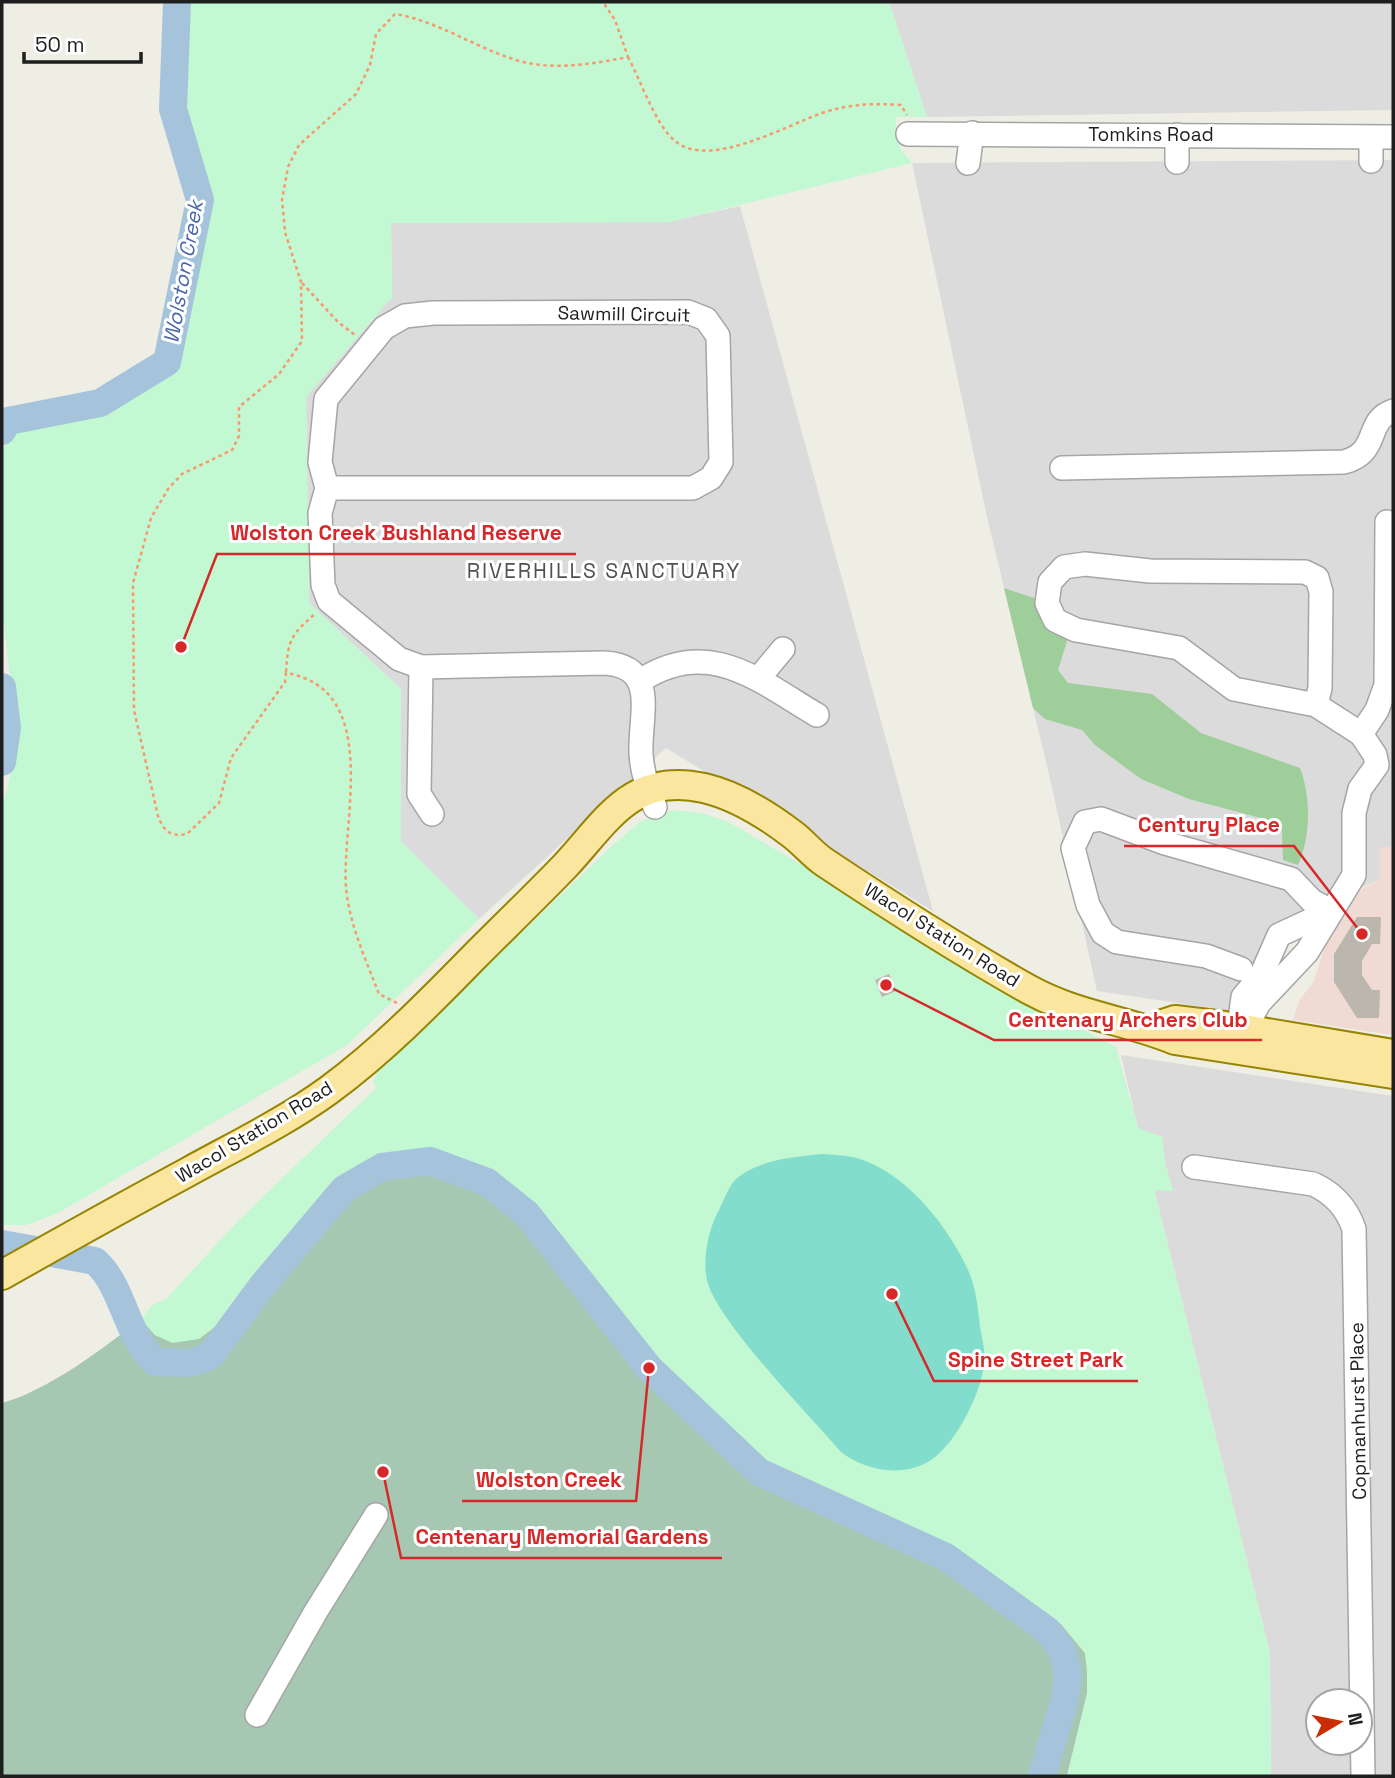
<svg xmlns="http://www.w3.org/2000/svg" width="1395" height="1778" font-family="'Space Grotesk',sans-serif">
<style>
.residential{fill:#dcdbdb;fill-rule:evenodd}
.commercial{fill:#f0dbd4}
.forest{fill:#9ece9a}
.cemetery{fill:#a6c8b2}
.park{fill:#c2f8d2}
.pitch{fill:#83ddcd}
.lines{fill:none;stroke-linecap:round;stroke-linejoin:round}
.river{stroke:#a5c4dc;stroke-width:28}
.building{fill:#bcb7ae}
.minor-casing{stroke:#a5a5a5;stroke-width:26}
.major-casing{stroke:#968402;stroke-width:32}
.path{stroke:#f7986d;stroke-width:2.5;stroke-dasharray:3.5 3.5;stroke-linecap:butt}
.minor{stroke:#fff;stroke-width:23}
.major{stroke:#fae69e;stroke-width:28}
.labels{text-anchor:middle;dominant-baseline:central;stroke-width:6;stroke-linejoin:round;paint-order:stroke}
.street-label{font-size:19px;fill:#1e1e1e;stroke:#fff}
.water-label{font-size:21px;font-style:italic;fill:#4c68ac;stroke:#fff}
.neighbourhood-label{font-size:21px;letter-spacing:2px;fill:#515151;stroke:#fff}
.leader{fill:none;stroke:#d62828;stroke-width:2.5}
.callout-dot{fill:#d62828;stroke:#fff;stroke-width:2.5}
.callout-label{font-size:21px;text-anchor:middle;font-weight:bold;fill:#d62828;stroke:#fff;stroke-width:6;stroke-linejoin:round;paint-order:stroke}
</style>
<rect width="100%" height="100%" fill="#efeee4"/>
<!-- residential -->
<g class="residential">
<polygon points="889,2 1393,2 1393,110 927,117"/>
<polygon points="1393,160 1393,828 1391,847 1380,879 1304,915 1285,919 1276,925 1231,1011 1097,991 1048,770 987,517 912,163"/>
<polygon points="740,206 933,911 666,748 479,919 401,841 401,689 309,603 306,397 392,297 391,223 669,222"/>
<path d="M1121,1055L1393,1096V1776H1271L1270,1653L1154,1189L1173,1191L1165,1163L1162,1137L1138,1128ZM1318,1701H1360V1743H1318Z"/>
</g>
<!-- commercial -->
<polygon class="commercial" points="1392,828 1393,1035 1293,1020 1299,1001 1314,981 1327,939 1356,892 1380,879 1380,847 1391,847"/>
<!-- forest -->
<path class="forest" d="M1004,588L1037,599L1068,638L1058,670L1068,683L1152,694L1201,733L1300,768C1311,796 1311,837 1298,865L1283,860L1282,832L1276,822L1189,799L1141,779L1095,745L1082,730L1045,719L1033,708Z"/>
<!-- cemetery -->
<path class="cemetery" d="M407,1158H430L444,1166L464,1170L474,1183L495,1192L538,1224L610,1302L671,1388L732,1452L866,1528L901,1531L976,1574L1007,1587L1061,1624L1085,1653L1088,1671L1087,1694L1067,1776H2V1403C49,1390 102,1349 141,1319L155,1335L232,1314L322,1198L345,1175L369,1163Z"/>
<!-- park -->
<g class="park">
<path d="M188,2H889L927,117H895L900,148L912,163L669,222L391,223L392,297L306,397L309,603L401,689V841L479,919L347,1045L56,1214L26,1225H2V807C25,740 8,674 2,606C0,556 2,502 2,451L14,430L105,410L180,365L210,198L180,106Z"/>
<polygon points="674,810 701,813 729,822 1050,1012 1116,1047 1138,1128 1162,1137 1165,1163 1173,1191 1154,1190 1270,1653 1271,1776 1067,1776 1087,1694 1087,1671 1085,1653 1061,1624 1007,1587 976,1574 902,1531 866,1528 732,1452 701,1429 610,1302 559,1244 512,1204 474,1183 464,1170 444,1166 430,1158 369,1163 345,1175 322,1198 232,1314 199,1339 172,1343 155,1335 141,1319 152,1305 166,1299 238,1221 376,1088 373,1082 379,1069 612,846 641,821"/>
</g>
<!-- pitch -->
<path class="pitch" d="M821,1154C837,1155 853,1155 868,1162C911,1180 949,1228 968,1270C976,1287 978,1308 980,1327C982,1339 986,1352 984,1364C981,1394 954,1449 926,1463C899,1477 864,1470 841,1452C811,1417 715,1319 707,1280C702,1258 709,1227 720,1208C724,1199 729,1187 735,1180C756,1160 794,1157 821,1154Z"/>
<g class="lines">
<!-- river -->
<g class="river">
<polyline points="2,431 8,421 100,403 167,362 200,200 173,109 177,2"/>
<polyline points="2,687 7,728 2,762"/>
<path d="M2,1244L95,1261C124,1287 124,1332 155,1362L192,1363L211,1355L262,1286L344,1189L382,1167L430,1161L487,1182L527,1214L649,1368L759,1472L946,1557L1048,1631L1062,1650L1068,1674L1065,1698L1042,1776"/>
</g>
</g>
<!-- building -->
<g class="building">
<polygon points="1357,917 1381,917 1380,944 1372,944 1362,961 1362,975 1372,990 1380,990 1379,1018 1357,1018 1334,982 1334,954"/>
<polygon points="889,974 896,991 882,997 875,980"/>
</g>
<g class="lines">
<defs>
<g id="minor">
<polyline points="908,134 1393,137"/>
<polyline points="1371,138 1371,161"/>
<polyline points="1177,162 1177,135"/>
<polyline points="968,163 972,133"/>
<path d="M1062,468L1344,462C1381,452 1364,421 1393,411"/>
<path d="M327,488H693L711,478L721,462L718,336L706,319L688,312L433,313L405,316L384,328L326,399L320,462L327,488L320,513L323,585L329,601L399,659L421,667L604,663C660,666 639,716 641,754C642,772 648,790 655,807"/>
<polyline points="421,667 419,794 432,814"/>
<polyline points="758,679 783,649"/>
<path d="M640,681C708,636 758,680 817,715"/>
<polyline points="1361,734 1377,710 1386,685 1387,522"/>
<polyline points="1241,969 1206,956 1117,942 1103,933 1088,905 1073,848 1085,822 1101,819 1165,843 1291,879 1312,901 1331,911"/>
<polyline points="1239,1027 1243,997 1261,976 1279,935 1331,911"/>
<polyline points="1248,1047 1252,1016 1259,1003 1307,952 1354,875 1354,813 1360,789 1377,765 1375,755 1361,734 1316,705 1234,689 1179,648 1076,630 1055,620 1047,603 1050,582 1064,567 1085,564 1150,571 1305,572 1317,578 1321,592 1320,688 1316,705"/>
<path d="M1194,1167L1313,1184C1333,1193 1347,1208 1354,1229L1363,1776"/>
<polyline points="257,1715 315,1613 376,1515"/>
</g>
<g id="major">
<polyline points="1163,1024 1175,1020 1225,1026 1393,1054"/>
<path d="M2,1275C64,1240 125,1206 188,1172C235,1146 285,1122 329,1090C382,1051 429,1003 475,956C505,926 536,896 565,866C607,821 631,772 704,788C734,795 767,815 792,834C803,842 812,854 824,862C890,906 959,950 1028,989C1079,1017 1124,1019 1175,1040L1393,1074"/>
</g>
</defs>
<!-- minor casing -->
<use href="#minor" class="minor-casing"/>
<!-- major casing -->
<use href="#major" class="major-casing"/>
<!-- path -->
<g class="path">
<path d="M628,57C640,79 656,126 675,141C709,170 787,125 822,113C849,104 873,103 901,105L907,115"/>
<polyline points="302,283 338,322 355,335"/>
<path d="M286,672C288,639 291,635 316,613"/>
<path d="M397,1003L379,994C366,960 349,924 346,887C341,822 383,689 286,673L285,682L231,758L219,803L187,834C171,837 164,832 158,816L134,710L133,583L151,518L168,489L182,474L232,450L239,436V407L279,374L302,341L301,282L285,232L282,200L288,167L299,145L356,94L370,65L376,34L395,14C438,21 474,47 516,60C552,71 592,64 628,57L615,20L603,2"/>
</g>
<!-- minor -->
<use href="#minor" class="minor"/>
<!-- major -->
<use href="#major" class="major"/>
</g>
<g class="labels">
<!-- street labels -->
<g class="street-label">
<text x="1151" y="134">Tomkins Road</text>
<text transform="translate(624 314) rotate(1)">Sawmill Circuit</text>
<text transform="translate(942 935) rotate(32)">Wacol Station Road</text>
<text transform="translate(254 1132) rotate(-31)">Wacol Station Road</text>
<text transform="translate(1358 1411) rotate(-91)">Copmanhurst Place</text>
</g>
<!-- water labels -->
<g class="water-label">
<text transform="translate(183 272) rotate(-80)">Wolston Creek</text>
</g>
<!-- neighbourhood labels -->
<g class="neighbourhood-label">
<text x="604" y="570">RIVERHILLS SANCTUARY</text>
</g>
</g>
<!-- callouts -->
<path class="leader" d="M181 647L217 554H576M1362 934L1294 846H1124M886 985L994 1040H1262M892 1294L934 1381H1138M649 1368L636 1501H462M383 1472L401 1558H722"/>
<g class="callout-dot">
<circle cx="181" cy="647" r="7"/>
<circle cx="1362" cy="934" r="7"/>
<circle cx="886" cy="985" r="7"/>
<circle cx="892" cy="1294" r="7"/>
<circle cx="649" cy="1368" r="7"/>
<circle cx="383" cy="1472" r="7"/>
</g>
<g class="callout-label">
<text x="396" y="540">Wolston Creek Bushland Reserve</text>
<text x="1209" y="832">Century Place</text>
<text x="1128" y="1027">Centenary Archers Club</text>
<text x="1036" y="1367">Spine Street Park</text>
<text x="549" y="1487">Wolston Creek</text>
<text x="562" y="1544">Centenary Memorial Gardens</text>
</g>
<!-- border -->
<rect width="1395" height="1778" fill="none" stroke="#1e1e1e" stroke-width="7"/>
<!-- north arrow -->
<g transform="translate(1339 1722) rotate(80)"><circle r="33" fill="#ffffff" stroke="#a5a5a5" stroke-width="2"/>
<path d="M0-5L12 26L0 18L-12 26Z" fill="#c92d03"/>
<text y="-10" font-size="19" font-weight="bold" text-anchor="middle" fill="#1e1e1e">N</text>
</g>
<!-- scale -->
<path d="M24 52v10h117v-10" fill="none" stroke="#1e1e1e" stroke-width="3.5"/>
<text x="35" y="52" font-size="21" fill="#1e1e1e" stroke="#ffffff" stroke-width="5" paint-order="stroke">50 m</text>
</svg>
